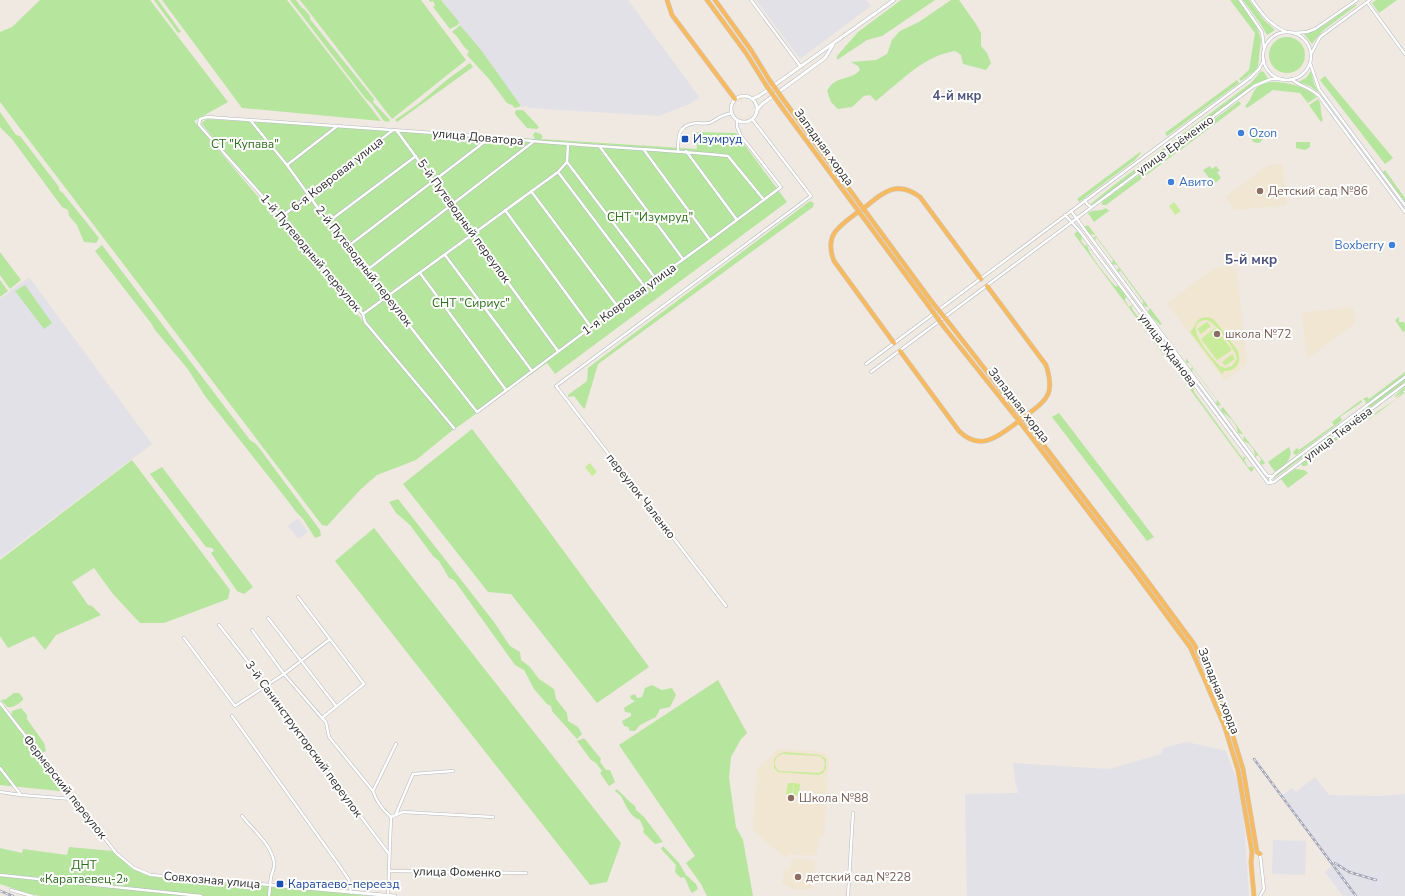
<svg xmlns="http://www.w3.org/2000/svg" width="1405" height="896" font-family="'Nunito Sans',sans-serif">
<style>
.industrial{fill:#e3e1e8}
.education{fill:#f0e6d1}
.green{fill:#b6e59e}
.pitch{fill:#c9ec9a;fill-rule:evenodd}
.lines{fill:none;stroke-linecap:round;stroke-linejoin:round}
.minor-casing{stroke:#b4b7c1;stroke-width:3.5}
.tertiary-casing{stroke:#b4b7c1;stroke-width:4}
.trunk-casing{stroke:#c9c9c9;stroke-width:5}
.minor{stroke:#fff;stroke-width:2.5}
.tertiary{stroke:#fff;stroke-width:3}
.trunk{stroke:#f8ba60;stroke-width:4}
.rail-casing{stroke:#a3a6b8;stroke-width:2.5}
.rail{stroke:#fff;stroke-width:1;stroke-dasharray:3;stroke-linecap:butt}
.trunk-bridge-casing{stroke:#c9c9c9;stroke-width:5;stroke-linecap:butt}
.trunk-bridge{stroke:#f8ba60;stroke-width:4}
.shop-dot{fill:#3f7fe0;stroke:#fff;stroke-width:1.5}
.transit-dot{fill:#1a4fb4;stroke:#fff;stroke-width:1.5}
.education-dot{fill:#8d6e63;stroke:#fff;stroke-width:1.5}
.labels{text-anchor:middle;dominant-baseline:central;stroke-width:4;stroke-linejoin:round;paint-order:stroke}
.shop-label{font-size:12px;fill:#366cbe;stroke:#fff;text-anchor:start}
.street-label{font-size:12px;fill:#2e2e2e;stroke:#fff}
.transit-label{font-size:12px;fill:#164399;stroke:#fff;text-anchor:start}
.park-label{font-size:12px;fill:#2c6e1b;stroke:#fff}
.education-label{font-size:12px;fill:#785e54;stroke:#fff;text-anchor:start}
.neighbourhood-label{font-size:13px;font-weight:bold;fill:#4d5680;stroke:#fff}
.quarter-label{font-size:14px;font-weight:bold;fill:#4d5680;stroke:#fff}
</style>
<rect width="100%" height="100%" fill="#efe9e1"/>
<!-- industrial -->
<g class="industrial">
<polygon points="441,0 628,0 700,98 687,105 659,116 528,108 526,105 523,108"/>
<polygon points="756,0 866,0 871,6 800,59"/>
<polygon points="29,277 152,444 0,558 0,299"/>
<polygon points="298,518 308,532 298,539 288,526"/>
<polygon points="1187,742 1226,751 1242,795 1249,896 967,896 965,794 1018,793 1016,785 1013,763 1109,769 1161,754 1163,748"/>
<polygon points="1315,777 1329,795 1380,796 1405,794 1405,896 1343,896 1325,872 1333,865 1281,796 1292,788 1296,792"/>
<polygon points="1273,840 1306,841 1305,875 1272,874"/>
</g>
<!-- education -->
<g class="education">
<polygon points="1282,164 1287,205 1235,210 1225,197 1268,165"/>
<polygon points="1231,266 1237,273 1247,364 1225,381 1167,303 1215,268"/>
<polygon points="1353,307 1355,323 1307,359 1302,313"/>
<polygon points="778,749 822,752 829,758 824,836 820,836 816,855 812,854 811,856 789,854 788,857 785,857 771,846 753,830 757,770"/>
<polygon points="793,858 815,860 812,889 793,889 782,884 785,870 789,870"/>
</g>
<!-- green -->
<g class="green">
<polygon points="40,0 150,0 228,102 194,121 454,429 416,460 377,475 360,490 327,526 322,525 0,102 0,32 12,27"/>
<polygon points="154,0 158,0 181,32 178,33"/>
<polygon points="162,0 287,0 381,121 242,108"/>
<polygon points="290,0 296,0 302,8 304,9 310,16 310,19 374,99 373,102 390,120 388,122 384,121 371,103 366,99"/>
<polygon points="300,0 421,0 466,60 392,119"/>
<polygon points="429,0 441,0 459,22 458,25 450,29 433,7 435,5 433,1 430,2"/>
<polygon points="901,0 935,0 882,36 867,40 837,60 837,56 858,32"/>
<path d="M951,0H959L976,24L981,33V46L987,53L991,63L986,70L963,64L961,55L955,51C923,56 900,82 876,101L870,95L864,96L852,107L838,109L831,102L827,91C835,75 851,81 860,70L858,66L851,62L876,60L887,54L892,40L900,31L919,22Z"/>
<polygon points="1230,0 1238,0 1254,22 1258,30 1261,40 1258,66 1256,70 1241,81 1239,79 1249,70 1255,33"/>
<polygon points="1243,0 1249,0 1264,20 1275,30 1267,35 1260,23"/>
<polygon points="1376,0 1397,0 1379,13 1372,3"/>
<path d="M1356,4L1357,5L1325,29L1319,35L1312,44L1304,34C1326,28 1337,14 1356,4Z"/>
<path d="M460,25L481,50L521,106L515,108L512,105L507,103L489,79L467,55L469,51C461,46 459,36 452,32Z"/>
<circle cx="1287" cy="55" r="18"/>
<polygon points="470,63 473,67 397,122 395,120 418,104 448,79"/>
<polygon points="1261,71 1264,72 1268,79 1261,82 1089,207 1089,205 1118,182 1251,83"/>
<polygon points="1311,71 1314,84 1319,93 1310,86 1298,82 1306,78"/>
<polygon points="1325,76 1328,80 1393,158 1385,164 1320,80"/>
<polygon points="1237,80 1239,83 1167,136 1165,133"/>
<path d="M1270,82C1286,81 1305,86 1317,97L1308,103L1300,93L1273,90L1247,108L1245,106C1256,96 1249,86 1270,82Z"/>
<path d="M1318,99C1322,105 1320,113 1323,120L1321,122L1309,105Z"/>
<polygon points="1239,101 1241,104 1178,152 1177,150 1198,135 1198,133 1204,127"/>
<polygon points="516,110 523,110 539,127 537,129 527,128 515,114"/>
<polygon points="0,112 16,135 20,136 59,187 59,190 63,193 99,238 96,243 84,242 77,225 69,216 68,210 62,207 12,139 0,127"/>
<polygon points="207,119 535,139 533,135 535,132 541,134 543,138 540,139 697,149 696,132 736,133 787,202 555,374 547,363 456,428 201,123"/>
<circle cx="1257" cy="137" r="6"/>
<polygon points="1296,142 1310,142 1310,147 1305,150 1296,148"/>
<polygon points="1174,149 1176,153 1106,205 1102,205 1102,202"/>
<polygon points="1140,152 1141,153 1135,160 1079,202 1077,199"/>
<polygon points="1210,166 1212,169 1216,166 1220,171 1217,172 1221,178 1214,184 1203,170"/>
<polygon points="1385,170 1405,198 1405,202 1383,172"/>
<polygon points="810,201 814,203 813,207 598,364 585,408 584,409 574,396 568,397 568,395 587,381 588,368"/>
<path d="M1106,208L1108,210H1110L1094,222L1088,213C1093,209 1100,212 1106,208Z"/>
<polygon points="1088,225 1148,306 1148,307 1143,306 1143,301 1120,270 1119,273 1117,270 1119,268 1117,265 1112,264 1113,260 1096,237 1095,241 1093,238 1096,236 1095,235 1090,234 1084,227"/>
<path d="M1078,231L1082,237L1081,241L1085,246L1087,244C1088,255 1107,276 1115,286H1118L1126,296L1125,300L1129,307L1132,305V309L1162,349L1165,350L1168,353L1164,355L1074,234Z"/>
<polygon points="102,245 250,440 257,445 320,530 321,536 315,538 303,519 297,513 288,501 205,396 187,368 155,330 151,323 95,251"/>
<polygon points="0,252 21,280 10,289 0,275"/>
<polygon points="0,280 8,291 0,297"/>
<polygon points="25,285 52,323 44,329 15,291"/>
<polygon points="1150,308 1162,324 1160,325 1149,314 1148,311"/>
<polygon points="1399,317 1399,322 1403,322 1405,324 1405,331 1403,332 1395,320"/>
<polygon points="1186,358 1221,405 1218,406 1216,404 1217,400 1193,368 1192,372 1190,369 1193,367 1190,363 1186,363"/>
<polygon points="1179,372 1183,378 1184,378 1194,389 1194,392 1243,459 1244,456 1246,458 1244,460 1248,467 1253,467 1254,469 1251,472 1178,373"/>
<polygon points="1405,372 1405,375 1367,403 1365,402 1366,400 1365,401 1363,399 1367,397 1369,399"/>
<polygon points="1405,379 1405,382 1273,479 1273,477"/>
<polygon points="1405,386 1405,389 1403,391 1404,393 1375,415 1374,414 1396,399 1402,392 1396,397 1395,396"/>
<polygon points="1361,400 1362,402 1340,417 1342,420 1335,426 1296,455 1294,454 1293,452 1297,448 1299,450 1334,425 1332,422"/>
<path d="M1223,407L1243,434H1242L1238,433C1238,425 1229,416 1222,412L1221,409Z"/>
<polygon points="1370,412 1371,414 1370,415 1372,414 1373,416 1369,419 1368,417 1307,462 1308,464 1306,466 1302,466 1302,463"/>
<polygon points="1059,413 1154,537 1147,541 1052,417"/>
<polygon points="472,429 512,481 649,667 597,703 511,594 488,592 403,484"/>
<path d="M1244,436L1265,463L1262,465L1260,463L1261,459L1258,455L1255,457C1255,449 1250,443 1243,441Z"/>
<path d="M1289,447C1295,459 1283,466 1275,472L1268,462Z"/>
<polygon points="132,460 230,590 228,599 164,623 140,623 113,594 94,568 72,582 88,605 92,606 101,615 56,635 45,650 34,636 8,648 0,636 0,560"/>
<polygon points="162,467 253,587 244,594 237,591 211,553 214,551 212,548 206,547 150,474"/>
<polygon points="1295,469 1304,470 1308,473 1288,488 1281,479"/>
<polygon points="398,499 494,622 510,646 520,652 521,660 530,667 539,679 554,689 556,699 567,713 568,721 578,727 582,734 577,739 552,711 551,706 547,704 534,689 524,670 515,665 454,580 449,578 439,561 433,556 410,525 396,513 389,502"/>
<polygon points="374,528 621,843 607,882 590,885 335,561"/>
<polygon points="718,680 747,733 741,739 731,757 729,778 736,827 743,840 753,896 707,896 701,884 686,863 695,856 619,745"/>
<polygon points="652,685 662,690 672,688 676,695 670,707 660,709 656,717 640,725 635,731 630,731 628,727 624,726 622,721 631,716 631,713 625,712 624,708 635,701 631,699 630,696 635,694 637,698 642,697 645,688"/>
<path d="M14,693H19L23,698V700C18,704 14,708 7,707L1,700L6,699Z"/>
<polygon points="0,703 69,792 0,785"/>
<polygon points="21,708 27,715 27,719 44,743 46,751 42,753 11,715 12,711"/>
<polygon points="584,738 601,759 600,762 606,770 610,770 615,782 609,786 600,773 602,771 596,763 591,760 577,741"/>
<path d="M616,789C623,794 629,802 635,806L636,810L644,817L663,842L655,844L643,832L644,829L640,820C630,817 627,807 622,798C621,796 618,793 615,791Z"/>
<path d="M663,846L679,863L686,875L696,884L698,889L692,893C688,888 688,883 684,877L681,878L675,872L676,865L661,849Z"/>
<polygon points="69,847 113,851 130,867 146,875 170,880 274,886 369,896 40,896 30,894 0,884 0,848 22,853 23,849 67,855"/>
</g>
<!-- pitch -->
<g class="pitch">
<polygon points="1174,202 1181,211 1175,215 1169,206"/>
<path d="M1207,317L1213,319L1217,323L1238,351C1242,363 1236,372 1223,371L1224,372L1222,374L1190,332C1197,326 1194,318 1207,317ZM1207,320C1216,323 1236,350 1237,359L1232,366L1225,368L1220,366C1212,358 1179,321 1207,320Z"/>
<polygon points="1207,322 1211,326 1201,334 1197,329"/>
<polygon points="1215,328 1232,350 1217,360 1201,339"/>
<polygon points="1232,354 1235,359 1225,366 1222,362"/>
<polygon points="590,463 597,472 592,476 585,467"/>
<path d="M785,752L820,755L826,759V768L823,773L819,775L778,772L774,768V759L779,754ZM783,754L820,756L824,760C826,766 824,771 819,773L779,771C772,765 774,756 783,754Z"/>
<polygon points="788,783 794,783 792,795 786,794"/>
<polygon points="794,783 800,784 799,796 793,795"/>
</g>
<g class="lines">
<defs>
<g id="minor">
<polyline points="751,0 801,67"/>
<polyline points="1240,0 1262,32 1264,48"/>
<path d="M1252,0C1262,14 1270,25 1286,32"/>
<polyline points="1367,2 1405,54"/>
<circle cx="1287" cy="56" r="24"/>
<polyline points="1293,33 1307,32 1315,29 1357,0"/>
<polyline points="1311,54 1320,37 1370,0"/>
<polyline points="1310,63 1319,89 1405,205"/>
<path d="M1291,79C1300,86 1311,88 1319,96L1405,212"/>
<polyline points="251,121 287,165 328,222 387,297 477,412 645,287 710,240 781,187 741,136 737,127 737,120"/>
<polyline points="397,131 558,351"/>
<polyline points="600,147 683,259"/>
<polyline points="644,150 710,240"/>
<path d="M678,151C678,136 678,125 696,123C700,123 704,124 709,123C713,122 716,119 720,117C724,115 728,114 732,113"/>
<polyline points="686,151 737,220"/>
<polyline points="567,162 656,279"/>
<polyline points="287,165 336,127"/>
<polyline points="558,172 645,287"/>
<polyline points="531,191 618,307"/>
<polyline points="1085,200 1087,204 1091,207"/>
<polyline points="505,210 591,327"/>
<polyline points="1071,211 1265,473 1268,476 1272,476"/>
<polyline points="1065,215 1078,229 1268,483 1274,482 1405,384"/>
<polyline points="281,217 393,130"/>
<polyline points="328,222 416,156"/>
<polyline points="347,247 491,137"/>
<polyline points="445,255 532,371"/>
<polyline points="367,270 533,142"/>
<polyline points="420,273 506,390"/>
<polyline points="363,314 558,172 567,162 568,144"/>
<polyline points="866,364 1250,78 1259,69 1264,60"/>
<polyline points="871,372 1254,86 1271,79 1283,79"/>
<path d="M454,428L365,322L363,314L281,217L199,125L200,119L207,117L491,137C570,146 649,148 728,156L764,200"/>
<polyline points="1274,482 1271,482 1270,479 1276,473 1405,377"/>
<polyline points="298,597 364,684 322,718"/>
<polyline points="726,606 556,386 811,196 752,119"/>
<polyline points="268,618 336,706"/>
<polyline points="219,625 263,681 264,687 389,854"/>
<polyline points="252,630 284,674 322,718 326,722 329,737 373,791"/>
<polyline points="184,638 235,706 284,674 330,639"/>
<polyline points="0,703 116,853 134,868 151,875 271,885"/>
<polyline points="232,716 339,865 349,880 351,893"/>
<polyline points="0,768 21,795"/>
<polyline points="0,792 21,795 73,799"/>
<polyline points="396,814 413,774 453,771"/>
<path d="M242,816C253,830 271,844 274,862C275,868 272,872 271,877C270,883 270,890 269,896"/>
<polyline points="391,817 403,812 493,817"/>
<path d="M391,817C383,810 376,801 373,791L396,744"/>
<polyline points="389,871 526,873"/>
<polyline points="0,875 201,896"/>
<polyline points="11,890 32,896"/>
<polyline points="388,896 391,817"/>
<polyline points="848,896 853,813"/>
<polyline points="1260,896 1264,889 1260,854"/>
</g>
<g id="tertiary">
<circle cx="744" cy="109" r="13"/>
<polyline points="752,99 759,96 894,0"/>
<polyline points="757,110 762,104 825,58 833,45"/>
<polyline points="271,885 395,896"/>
</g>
<g id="trunk">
<polyline points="667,0 672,15 735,99"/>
<polyline points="707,0 746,53 766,85"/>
<polyline points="715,0 751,50 770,81"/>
<polyline points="788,106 932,302"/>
<polyline points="783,109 928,305"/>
<path d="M863,209C882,193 896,179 920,197L981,279"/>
<path d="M858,212C838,227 824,235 834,261L894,343"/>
<path d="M987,286L1046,365C1056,396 1046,400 1023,418"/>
<polyline points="949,323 1023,418 1140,571 1194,644 1209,675 1229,723 1243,769 1257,852 1260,854"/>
<polyline points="944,327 1019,421 1136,574 1190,647 1204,678 1224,725 1238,770 1252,852 1251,862 1254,896"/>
<path d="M900,351L959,431C981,453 1000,435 1019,421"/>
</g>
</defs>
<!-- minor casing -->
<use href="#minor" class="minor-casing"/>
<!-- tertiary casing -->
<use href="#tertiary" class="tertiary-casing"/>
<!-- trunk casing -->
<use href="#trunk" class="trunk-casing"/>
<!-- minor -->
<use href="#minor" class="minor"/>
<!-- tertiary -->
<use href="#tertiary" class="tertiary"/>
<!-- trunk -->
<use href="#trunk" class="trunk"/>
<defs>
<g id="rail">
<polyline points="1254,759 1356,896"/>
<polyline points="1335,863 1349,872 1376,880"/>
<polyline points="0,891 13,896"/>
</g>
</defs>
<!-- rail casing -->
<use href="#rail" class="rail-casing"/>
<!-- rail -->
<use href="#rail" class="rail"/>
<defs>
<g id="trunk-bridge">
<polyline points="770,81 788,106"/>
<polyline points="766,85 783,109"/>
<polyline points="932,302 949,323"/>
<polyline points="928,305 944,327"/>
</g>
</defs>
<!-- trunk-bridge casing -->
<use href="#trunk-bridge" class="trunk-bridge-casing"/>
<!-- trunk-bridge -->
<use href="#trunk-bridge" class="trunk-bridge"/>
</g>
<!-- markers -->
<g class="shop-dot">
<circle cx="1241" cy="133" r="4"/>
<circle cx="1171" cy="182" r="4"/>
<circle cx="1392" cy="245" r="4"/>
</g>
<g class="transit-dot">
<rect x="681" y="135" width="8" height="8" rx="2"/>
<rect x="276" y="880" width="8" height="8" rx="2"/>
</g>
<g class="education-dot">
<circle cx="1260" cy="191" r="4"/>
<circle cx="1217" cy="334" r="4"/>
<circle cx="791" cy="798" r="4"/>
<circle cx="798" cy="877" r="4"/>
</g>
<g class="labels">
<!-- shop labels -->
<g class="shop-label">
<text x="1249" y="133">Ozon</text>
<text x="1179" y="182">Авито</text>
<text x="1384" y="245" text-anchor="end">Boxberry</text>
</g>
<!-- street labels -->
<g class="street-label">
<text transform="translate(478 137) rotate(5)">улица Доватора</text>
<text transform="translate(1175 145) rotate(-36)">улица Ерёменко</text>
<text transform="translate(824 147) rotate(54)">Западная хорда</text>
<text transform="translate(337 174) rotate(-38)">6-я Ковровая улица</text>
<text transform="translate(464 221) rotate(54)">5-й Путеводный переулок</text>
<text transform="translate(311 253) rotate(50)">1-й Путеводный переулок</text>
<text transform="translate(364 266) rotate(52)">2-й Путеводный переулок</text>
<text transform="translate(629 299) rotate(-36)">1-я Ковровая улица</text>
<text transform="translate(1168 350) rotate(53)">улица Жданова</text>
<text transform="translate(1019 405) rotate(52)">Западная хорда</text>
<text transform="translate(1338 434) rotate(-37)">улица Ткачёва</text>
<text transform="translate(641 496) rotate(52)">переулок Чаленко</text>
<text transform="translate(1219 691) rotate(68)">Западная хорда</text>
<text transform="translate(304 739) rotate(54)">3-й Санинструкторский переулок</text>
<text transform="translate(65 787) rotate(52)">Фермерский переулок</text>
<text transform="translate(457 872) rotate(1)">улица Фоменко</text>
<text transform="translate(212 880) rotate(5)">Совхозная улица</text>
</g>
<!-- transit labels -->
<g class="transit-label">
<text x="693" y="139">Изумруд</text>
<text x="288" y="884">Каратаево-переезд</text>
</g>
<!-- park labels -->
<g class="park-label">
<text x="245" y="144">СТ "Купава"</text>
<text x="650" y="217">СНТ "Изумруд"</text>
<text x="471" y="303">СНТ "Сириус"</text>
<text x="84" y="865">ДНТ<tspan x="84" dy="14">«Каратаевец-2»</tspan></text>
</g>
<!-- education labels -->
<g class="education-label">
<text x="1268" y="191">Детский сад №86</text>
<text x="1225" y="334">школа №72</text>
<text x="799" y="798">Школа №88</text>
<text x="806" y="877">детский сад №228</text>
</g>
<!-- neighbourhood labels -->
<g class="neighbourhood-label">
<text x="957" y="96">4-й мкр</text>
</g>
<!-- quarter labels -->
<g class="quarter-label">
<text x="1251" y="259">5-й мкр</text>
</g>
</g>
</svg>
